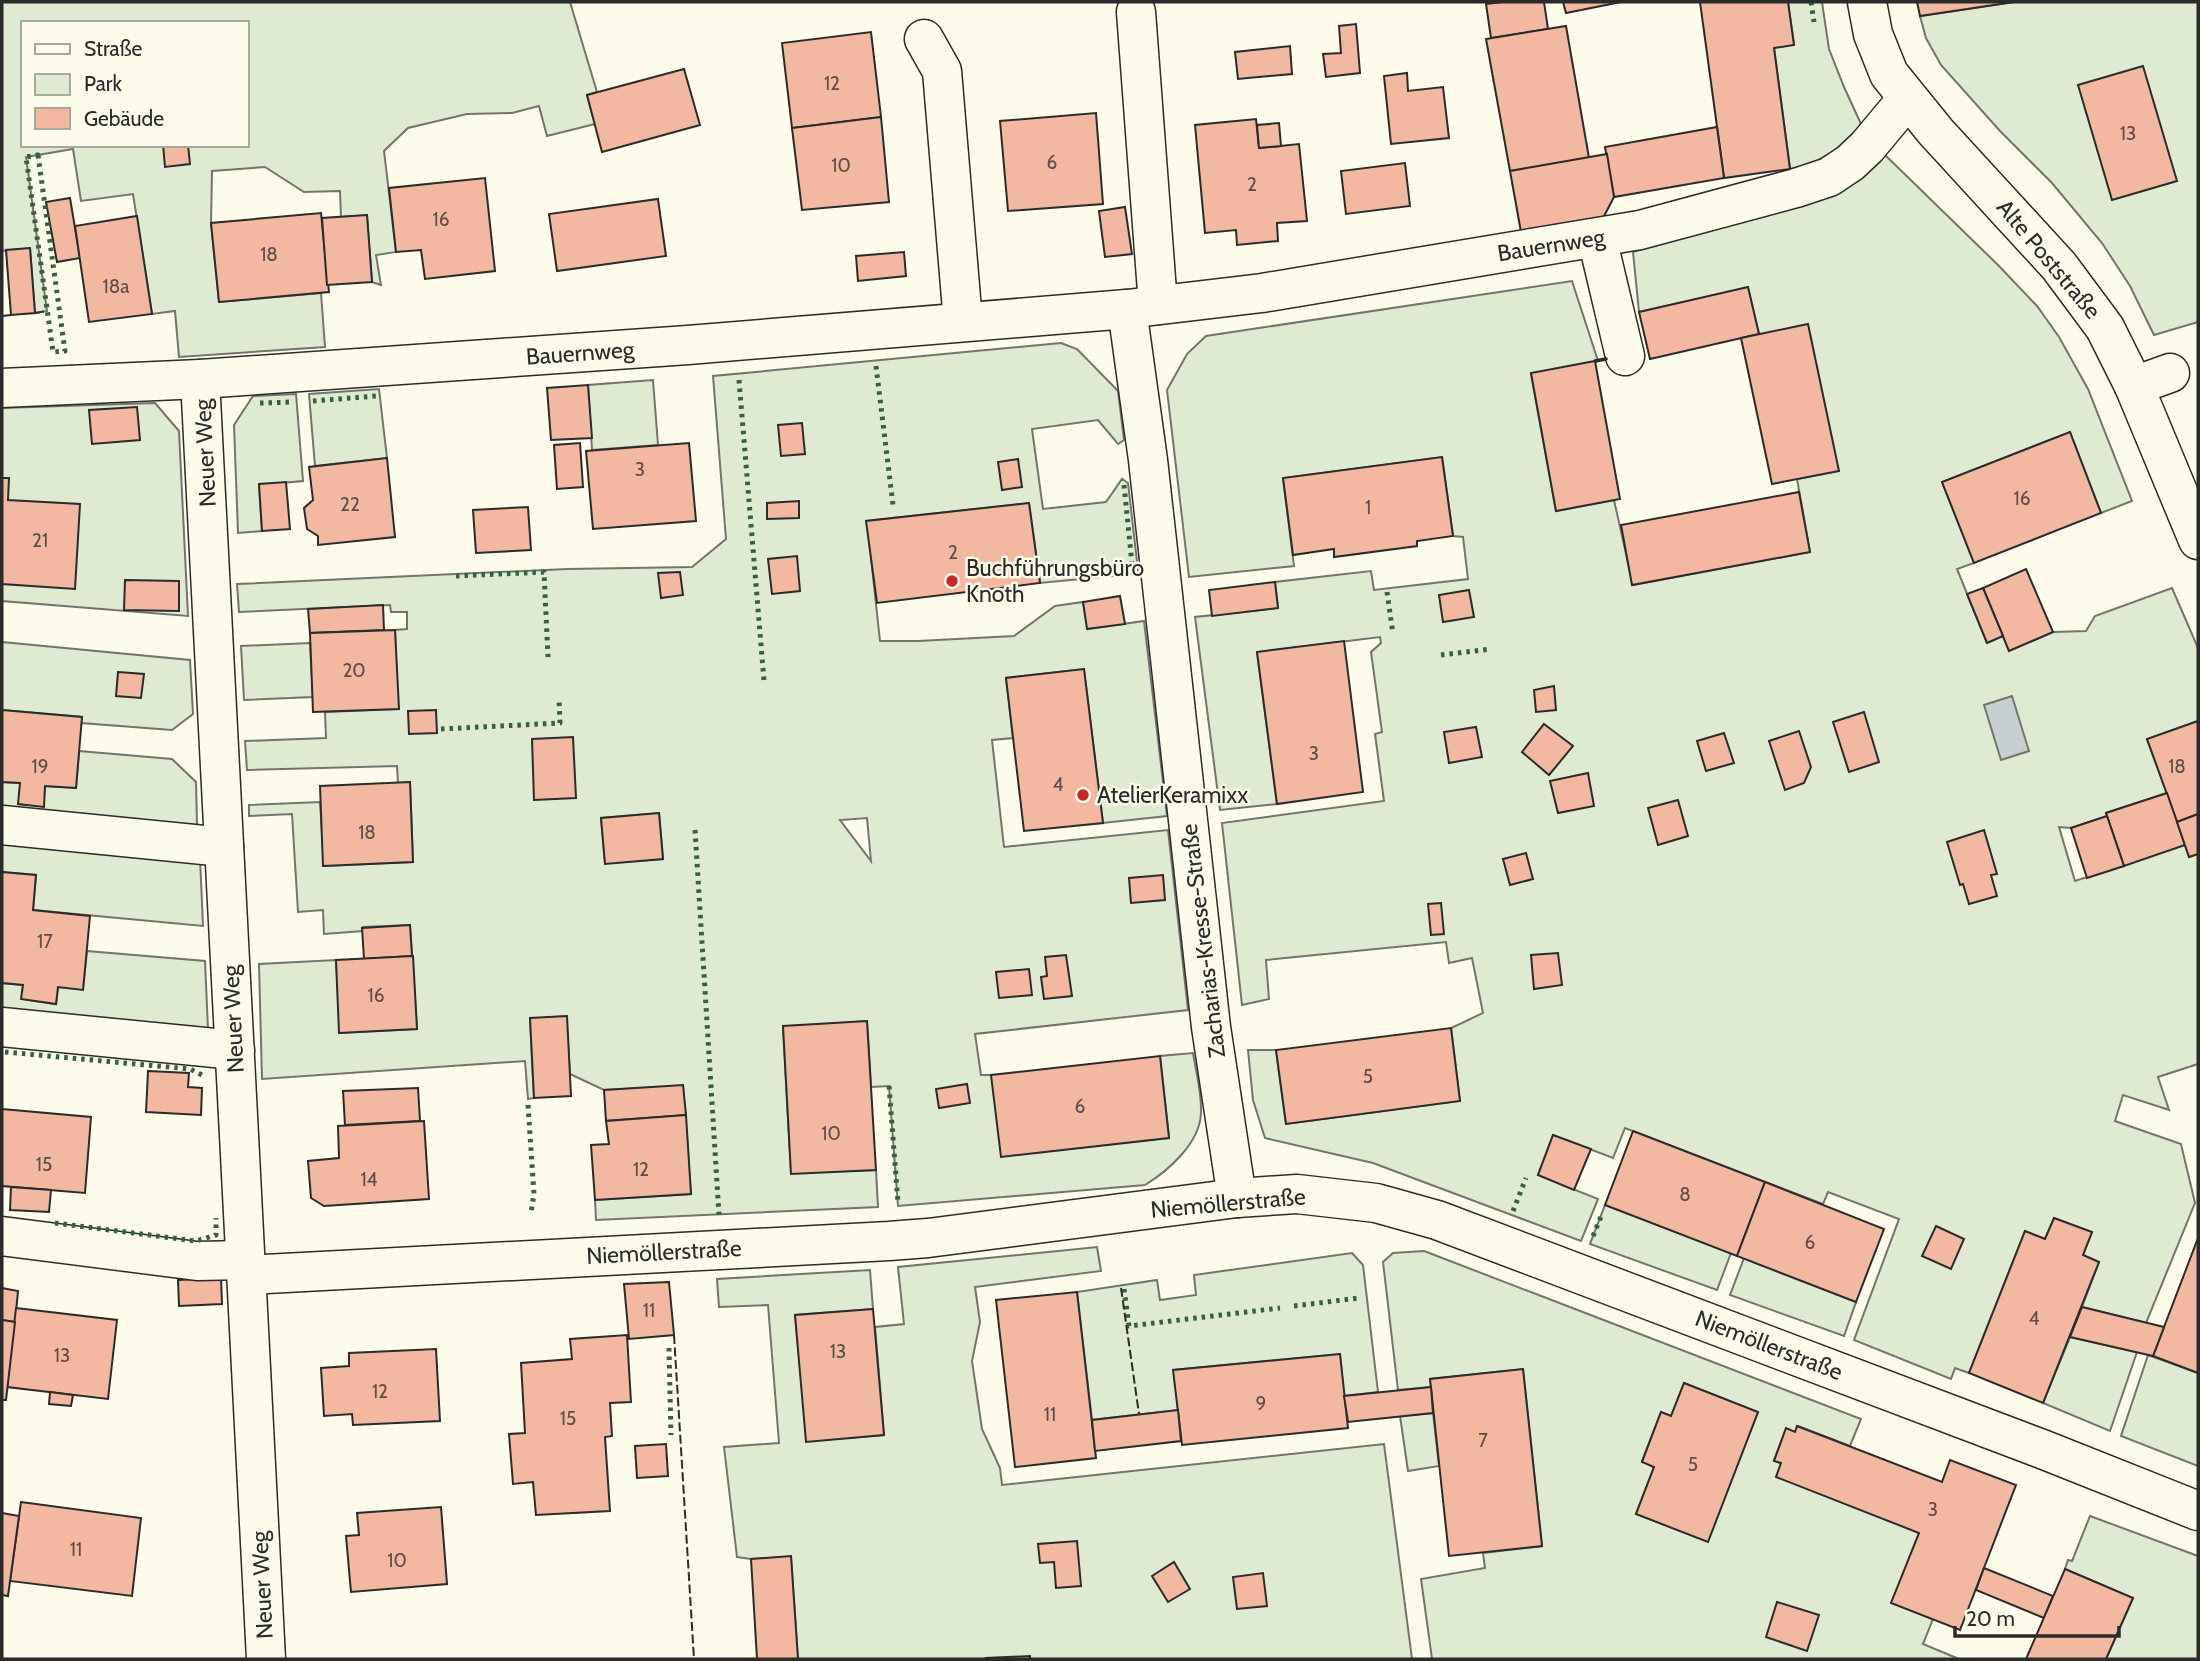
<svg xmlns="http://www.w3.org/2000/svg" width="2200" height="1661" font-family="Cabin,sans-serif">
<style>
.green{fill:#deebd1;stroke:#74746e;stroke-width:2;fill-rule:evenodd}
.water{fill:#c7d0d0;stroke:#74746e;stroke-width:2}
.building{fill:#f2b8a0;stroke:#2b2b2b;stroke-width:2}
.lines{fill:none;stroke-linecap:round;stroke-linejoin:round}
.minor-casing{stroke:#2b2b2b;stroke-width:41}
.minor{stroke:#fdfbea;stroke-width:38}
.hedge{stroke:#34623c;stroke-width:5;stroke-dasharray:3.5 5;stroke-linecap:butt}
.fence{stroke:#2b2b2b;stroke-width:2;stroke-dasharray:9 3.5;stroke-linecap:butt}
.wall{stroke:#2b2b2b;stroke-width:3.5}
.poi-dot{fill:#c62828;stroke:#fdfbea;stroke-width:2.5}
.labels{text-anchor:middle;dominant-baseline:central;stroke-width:5;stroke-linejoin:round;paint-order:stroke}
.number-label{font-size:19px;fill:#5d4e48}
.street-label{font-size:23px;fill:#2b2b2b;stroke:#fdfbea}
.poi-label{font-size:23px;fill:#2b2b2b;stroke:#fdfbea;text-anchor:start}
</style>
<rect width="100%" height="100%" fill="#fdfbea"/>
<!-- green -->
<g class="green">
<path d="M2,2H570L597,92L587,95L595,124L547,136L539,106L512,113L467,114L408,128L384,151L396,252L376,255L381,285L372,282L367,215L341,217L340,191L304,192L265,167L212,171L211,223L219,302L321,293L325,347L179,357L175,311L152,314L133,194L81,201L73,149L26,157L47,311L35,313L30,248L2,251ZM23,23H247V145H23Z"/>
<polygon points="1788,2 1822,2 1829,49 1844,87 1861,124 1847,145 1807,166 1790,169 1774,48 1794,44"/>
<polygon points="2014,2 2198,2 2198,322 2154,335 2130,286 2102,243 2052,183 2000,131 1941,65 1926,38 1920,16"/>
<polygon points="1883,153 1998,265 2037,306 2059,337 2088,389 2132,501 2101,513 2070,432 1942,482 1974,563 1957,569 1987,643 2003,636 2009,651 2053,632 2086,631 2095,616 2172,588 2198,648 2198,721 2147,739 2167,793 2106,813 2107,816 2071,828 2059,827 2075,881 2185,845 2189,857 2198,854 2198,1064 2158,1077 2169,1110 2123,1095 2115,1121 2181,1144 2195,1203 2146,1323 2082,1307 2099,1262 2083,1255 2092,1232 2054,1218 2045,1239 2025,1231 1969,1373 1955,1368 1951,1379 1854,1340 1899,1219 1828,1192 1823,1204 1625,1128 1613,1158 1553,1135 1538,1175 1598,1199 1581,1241 1373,1163 1265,1138 1253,1100 1248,1050 1276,1050 1286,1124 1460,1101 1451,1028 1483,1013 1472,958 1449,963 1446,942 1266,960 1269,999 1242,1005 1222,823 1384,801 1375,734 1382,732 1371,652 1381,643 1380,637 1257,652 1277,804 1220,810 1195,617 1278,608 1275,582 1371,571 1374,590 1468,579 1463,537 1453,536 1442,457 1283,478 1294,566 1189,577 1167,390 1187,354 1206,336 1572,281 1598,361 1531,374 1556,511 1614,500 1633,585 1810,552 1797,479 1838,471 1759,334 1748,288 1639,312 1633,252 1827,194"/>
<path d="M1061,343L1077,349L1118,391L1124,440L1118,444L1098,420L1032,429L1043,509L1106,502L1122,479L1128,483L1138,570L1133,574L1040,583L1029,503L867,521L880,641H918L1014,636L1055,606L1083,602L1088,629L1144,621L1167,816L1103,823L1084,669L1006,678L1013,738L992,740L1004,847L1168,830L1188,1010L975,1034L981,1075H991L1169,1137L1160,1056L1193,1053C1196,1072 1202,1094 1201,1113C1200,1143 1168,1171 1145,1185L898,1206L889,1086L871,1087L867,1021L783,1027L791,1173L876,1170L878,1207L596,1220L595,1200L691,1194L683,1086L604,1090L570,1074L566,1016L530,1019L534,1098L528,1099L525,1061L262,1079L259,964L336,960L340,1033L417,1029L410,925L363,927V931L324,934L323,910L298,912L292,814L249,816V805L320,802L324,866L413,862L410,782L398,783L397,766L247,770L245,741L326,738L325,712L398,709L395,630L407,629V612H391L390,605L239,612L237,584L567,569L692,567L726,539L713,376ZM659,813L663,859L605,863L601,818ZM867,818L871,861L840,820Z"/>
<polygon points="653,380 658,445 592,450 588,385"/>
<polygon points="379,389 387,458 315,466 309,394"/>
<polygon points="296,394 303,481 259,485 262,531 238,533 234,425 253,396"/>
<polygon points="155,403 179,431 188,616 2,601 2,408"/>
<polygon points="2,642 190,660 193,714 172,730 81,723 82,717 2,710"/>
<polygon points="310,643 313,697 244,700 241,646"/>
<polygon points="79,751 172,759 196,782 197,825 2,809 2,782 20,783 19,804 43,806 45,786 76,788"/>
<polygon points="2,838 200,858 203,926 33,910 36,875 3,872 2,878"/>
<polygon points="87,951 205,961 208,1029 2,1013 2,983 23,985 22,999 56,1004 58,987 83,989"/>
<polygon points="1605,1205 1731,1253 1717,1290 1590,1244"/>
<polygon points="1097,1247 1101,1271 975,1287 980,1322 972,1361 982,1429 1000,1468 1002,1485 1384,1444 1412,1659 798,1659 791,1557 751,1559 737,1557 724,1447 779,1443 768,1305 719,1307 717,1279 870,1270 873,1309 795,1315 807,1441 884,1435 875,1327 904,1324 898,1267"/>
<path d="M1424,1251L1861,1419L1850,1446L1798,1426L1795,1432L1786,1429L1774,1460L1919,1533L1892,1603L1933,1619L1923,1644L1959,1659H1432L1421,1579L1485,1568L1483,1553L1542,1546L1523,1369L1430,1379L1431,1387L1398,1390L1383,1262L1393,1253ZM1684,1383L1758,1412L1707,1541L1636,1514L1654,1467L1642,1461L1661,1412L1671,1416Z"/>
<polygon points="1352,1253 1363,1265 1378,1392 1344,1396 1340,1354 1174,1370 1178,1410 1092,1420 1077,1292 1157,1280 1160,1300 1196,1295 1194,1275"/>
<polygon points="1744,1258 1856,1302 1844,1336 1730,1295"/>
<polygon points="2070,1337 2137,1352 2110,1431 2043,1403"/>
<polygon points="2148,1355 2198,1373 2198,1466 2121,1436"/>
<polygon points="1433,1413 1439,1466 1408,1471 1400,1416"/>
<polygon points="2090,1516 2198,1556 2198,1659 2106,1659 2133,1598 2065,1569 2068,1560 2072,1561"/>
</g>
<!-- water -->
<polygon class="water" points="2012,696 2029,751 2001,760 1984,705"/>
<!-- building -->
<g class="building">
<polygon points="1502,2 1544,2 1548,29 1491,38 1486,4"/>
<polygon points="1563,2 1621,2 1566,13"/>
<polygon points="1700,2 1788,2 1794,45 1774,48 1790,169 1724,178"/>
<polygon points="1917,2 2014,2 1920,16"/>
<polygon points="1356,24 1360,73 1326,77 1323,54 1341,53 1339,26"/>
<polygon points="1566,26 1589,158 1510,171 1486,39"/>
<polygon points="871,32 881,117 792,128 782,43"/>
<polygon points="1290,46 1292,74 1238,79 1235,52"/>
<polygon points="2143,66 2177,181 2112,200 2078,85"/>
<polygon points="684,69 700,125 602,152 587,95"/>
<polygon points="1407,73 1408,91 1443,87 1449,138 1391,144 1384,76"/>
<polygon points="1096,113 1103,204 1008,211 1000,121"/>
<polygon points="881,117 889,202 802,210 792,128"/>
<polygon points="1256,119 1259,148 1299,144 1307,221 1277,223 1278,241 1237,245 1236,230 1205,233 1195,125"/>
<polygon points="1279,123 1281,146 1259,148 1257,125"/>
<polygon points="1717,127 1724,178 1614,197 1605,147"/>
<polygon points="163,145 188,145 190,164 165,167"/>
<polygon points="1607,154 1614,197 1603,218 1521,232 1510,171"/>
<polygon points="1405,163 1410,206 1346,214 1341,171"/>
<polygon points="485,178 495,271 425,279 421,250 396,252 389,188"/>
<polygon points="70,198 80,258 57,262 46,202"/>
<polygon points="658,199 666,256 557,271 549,214"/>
<polygon points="1125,207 1132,254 1105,257 1099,211"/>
<polygon points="321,213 329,292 219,302 211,223"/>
<polygon points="367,215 372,282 327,285 322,218"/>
<polygon points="137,216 152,314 89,322 75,226"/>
<polygon points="30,248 35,313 11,315 6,250"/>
<polygon points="904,252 906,276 858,281 856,256"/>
<polygon points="1748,287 1759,334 1650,359 1639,312"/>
<polygon points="1808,324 1839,471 1772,484 1741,338"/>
<polygon points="1595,361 1620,499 1556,511 1531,373"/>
<polygon points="588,385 592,438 551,440 547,388"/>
<polygon points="137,407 140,440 92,444 89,410"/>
<polygon points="802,423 805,454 781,456 778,425"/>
<polygon points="2070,432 2101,513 1974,563 1942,482"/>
<polygon points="580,443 583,487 557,489 554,445"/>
<polygon points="689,443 696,521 593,529 586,451"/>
<polygon points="1442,457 1453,536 1417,541 1417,546 1334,557 1334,549 1293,555 1283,478"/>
<polygon points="387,458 395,537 318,545 318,536 307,529 304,508 313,500 309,467"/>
<polygon points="1018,459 1022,487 1002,490 998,462"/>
<polygon points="2,478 9,478 8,500 80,504 75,589 2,584"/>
<polygon points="286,482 290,529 262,531 259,484"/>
<polygon points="1799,492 1810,552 1632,585 1621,525"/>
<polygon points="799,501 799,518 767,519 767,503"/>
<polygon points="1029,503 1040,583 877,603 866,521"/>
<polygon points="528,507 531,550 476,553 473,510"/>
<polygon points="797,556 800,591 772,594 768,559"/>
<polygon points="2026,569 2053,632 2009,651 1983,588"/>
<polygon points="680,572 683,595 661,598 658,573"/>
<polygon points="125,580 179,581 179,611 124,610"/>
<polygon points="1275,582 1278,608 1212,616 1209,590"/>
<polygon points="1983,588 2003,636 1987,643 1967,594"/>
<polygon points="1469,590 1474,617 1443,622 1439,595"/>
<polygon points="1120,596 1125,624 1087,629 1083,602"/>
<polygon points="383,605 384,630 310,633 308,609"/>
<polygon points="395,630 399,709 313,712 310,633"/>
<polygon points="1344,641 1363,792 1277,804 1257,652"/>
<polygon points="1084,669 1103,823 1024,831 1006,678"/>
<polygon points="118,672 144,674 141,698 116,696"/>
<polygon points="1554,686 1556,710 1536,712 1534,690"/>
<polygon points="2,710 82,717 76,788 45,786 44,807 18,804 20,783 2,782"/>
<polygon points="436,710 437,733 409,734 408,711"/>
<polygon points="1864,712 1879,762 1849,772 1833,722"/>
<polygon points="2198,721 2198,814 2177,822 2147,739"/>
<polygon points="1544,724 1573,746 1549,775 1522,752"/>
<polygon points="1476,727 1482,757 1449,763 1444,732"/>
<polygon points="1799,731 1811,767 1804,783 1785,790 1769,741"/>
<polygon points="1724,733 1734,763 1706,771 1697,741"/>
<polygon points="573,737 576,798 534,800 532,739"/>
<polygon points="1588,773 1594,806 1558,813 1550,781"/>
<polygon points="410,782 413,862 323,866 320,786"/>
<polygon points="2167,793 2185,845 2124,866 2106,813"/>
<polygon points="1678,800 1688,836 1658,845 1648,808"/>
<polygon points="659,813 663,859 605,864 601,818"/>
<polygon points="2198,814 2198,854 2189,857 2177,822"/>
<polygon points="2107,816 2124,866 2087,878 2071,828"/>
<polygon points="1984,830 1997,874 1991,875 1997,896 1969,904 1963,884 1960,885 1947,842"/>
<polygon points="1526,853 1533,879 1510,885 1503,859"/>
<polygon points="2,872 36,875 33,910 90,916 83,990 58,987 56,1004 21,999 23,985 2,983"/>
<polygon points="1163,875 1165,900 1131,903 1129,878"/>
<polygon points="1441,903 1444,934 1431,935 1428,904"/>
<polygon points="410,925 412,956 364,959 362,928"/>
<polygon points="1558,953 1562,985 1534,989 1531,955"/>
<polygon points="1066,955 1072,996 1044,999 1041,977 1047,976 1045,957"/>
<polygon points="413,956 417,1029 339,1033 336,960"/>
<polygon points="1029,969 1032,995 999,998 996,972"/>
<polygon points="567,1016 571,1096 534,1098 530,1018"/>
<polygon points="867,1021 876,1170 791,1174 783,1026"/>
<polygon points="1451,1028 1460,1101 1286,1124 1276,1050"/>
<polygon points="1160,1056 1169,1138 1001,1157 991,1075"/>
<polygon points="148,1071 189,1073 188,1087 202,1088 201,1115 146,1112"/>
<polygon points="967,1084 970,1103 939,1108 936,1089"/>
<polygon points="683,1085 686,1115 606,1121 604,1090"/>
<polygon points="418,1088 420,1121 345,1125 343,1091"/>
<polygon points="2,1109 91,1117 85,1193 2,1186"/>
<polygon points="686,1115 691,1194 595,1200 591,1145 609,1144 606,1121"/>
<polygon points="424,1121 429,1199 324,1206 311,1198 308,1161 339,1158 338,1126"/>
<polygon points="1633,1131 1765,1182 1737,1256 1605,1205"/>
<polygon points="1553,1135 1591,1149 1574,1190 1538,1175"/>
<polygon points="1765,1182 1884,1229 1856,1302 1737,1256"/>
<polygon points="11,1187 51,1190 49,1212 10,1210"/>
<polygon points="2054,1218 2092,1232 2083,1255 2099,1262 2043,1403 1969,1373 2025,1231 2045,1239"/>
<polygon points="1936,1226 1964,1239 1951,1269 1922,1256"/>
<polygon points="2198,1238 2198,1373 2153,1356"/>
<polygon points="221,1278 222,1304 179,1306 178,1280"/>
<polygon points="669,1282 674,1335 629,1339 624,1284"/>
<polygon points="2,1288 18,1291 15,1322 2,1320"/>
<polygon points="1077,1292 1096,1458 1015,1467 996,1300"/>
<polygon points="2082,1307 2164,1327 2153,1356 2070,1337"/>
<polygon points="16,1308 117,1320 108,1399 7,1387"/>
<polygon points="873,1309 884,1435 806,1442 795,1315"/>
<polygon points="2,1320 15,1322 6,1400 2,1400"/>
<polygon points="627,1335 631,1402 610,1403 612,1436 605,1437 610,1511 536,1515 533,1482 513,1484 509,1434 525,1433 521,1363 572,1359 570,1339"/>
<polygon points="436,1349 440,1421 353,1425 352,1414 324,1416 321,1368 349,1366 349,1353"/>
<polygon points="1340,1354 1348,1428 1182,1445 1173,1370"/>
<polygon points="1523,1369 1542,1546 1449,1556 1430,1379"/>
<polygon points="1684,1383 1758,1412 1708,1542 1636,1514 1654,1467 1642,1462 1661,1412 1671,1416"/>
<polygon points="1431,1387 1433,1413 1348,1422 1344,1396"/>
<polygon points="50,1392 73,1395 71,1406 49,1404"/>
<polygon points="1178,1410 1181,1441 1095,1451 1092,1420"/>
<polygon points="1797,1426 1942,1482 1950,1460 2016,1485 1960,1630 1891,1603 1919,1533 1776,1477 1781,1463 1774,1461 1786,1428 1795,1432"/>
<polygon points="666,1444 668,1476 637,1478 635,1446"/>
<polygon points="21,1502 141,1518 132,1596 10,1581"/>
<polygon points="441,1507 447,1584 351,1592 346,1536 359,1535 357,1513"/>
<polygon points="2,1513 19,1516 8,1596 2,1595"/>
<polygon points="1077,1541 1081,1586 1056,1588 1054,1562 1040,1563 1038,1544"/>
<polygon points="791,1556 798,1659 757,1659 751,1559"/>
<polygon points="1174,1562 1190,1589 1168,1602 1152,1576"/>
<polygon points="1984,1568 2053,1596 2044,1618 1976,1590"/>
<polygon points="2065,1569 2133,1598 2106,1659 2026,1659"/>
<polygon points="1263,1573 1267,1606 1237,1609 1233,1577"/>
<polygon points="1777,1602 1819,1615 1807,1651 1766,1637"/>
<polygon points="1030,1656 1030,1659 986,1659 986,1658"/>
</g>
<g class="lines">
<defs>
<g id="minor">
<polyline points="1867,2 1873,34 1889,74 1936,132 2059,266 2105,328 2134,386 2198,540"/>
<polyline points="1136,12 1158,305"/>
<polyline points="924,39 942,71 963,322"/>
<polyline points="1597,238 1625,356"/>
<polyline points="1127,309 1148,460 1211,1027 1237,1198"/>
<polyline points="200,379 266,1659"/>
<polyline points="2134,386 2170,373"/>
<polyline points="2,388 200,379 688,345 1127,309 1262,293 1640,230 1796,188 1829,177 1850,163 1867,147 1907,99"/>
<polyline points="2,825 224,847"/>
<polyline points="2,1027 235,1050"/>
<polyline points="2,1236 197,1261 245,1260"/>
<polyline points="247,1275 889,1241 928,1238 1237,1198 1297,1194 1376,1203 1437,1220 2042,1449 2198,1511"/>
</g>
</defs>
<!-- minor casing -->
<use href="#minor" class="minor-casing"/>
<!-- minor -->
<use href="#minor" class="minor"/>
<!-- hedge -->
<g class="hedge">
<polyline points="1811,2 1814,22"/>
<polygon points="38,155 65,351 53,352 26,157"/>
<polyline points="876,366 893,505"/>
<polyline points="739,380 764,681"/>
<polyline points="313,401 376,396"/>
<polyline points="260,403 293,402"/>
<polyline points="1124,485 1133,574"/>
<polyline points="456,576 544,572 548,657"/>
<polyline points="1387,592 1393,634"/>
<polyline points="1441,655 1491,649"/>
<polyline points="441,729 560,723 559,699"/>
<polyline points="695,830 719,1215"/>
<polyline points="5,1052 190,1069 206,1077"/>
<polyline points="889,1086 898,1203"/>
<polyline points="528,1105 534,1194 531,1213"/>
<polyline points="1513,1211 1526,1178"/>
<polyline points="55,1223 196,1241 216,1235 216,1218"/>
<polyline points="1593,1236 1602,1214"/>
<polyline points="1124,1289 1129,1326 1280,1308"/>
<polyline points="1294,1306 1359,1298"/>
<polyline points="669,1348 671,1435"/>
</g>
<!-- fence -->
<g class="fence">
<polyline points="35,313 47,311"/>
<polyline points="2,316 11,315"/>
<polyline points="1121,1288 1139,1414"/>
<polyline points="674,1335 694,1659"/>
</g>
<!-- wall -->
<polyline class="wall" points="1595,361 1606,359"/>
</g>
<!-- markers -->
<g class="poi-dot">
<circle cx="952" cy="581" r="7"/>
<circle cx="1083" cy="795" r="7"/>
</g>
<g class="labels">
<!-- number labels -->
<g class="number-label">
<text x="832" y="83">12</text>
<text x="2128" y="133">13</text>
<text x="1052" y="162">6</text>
<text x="841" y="165">10</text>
<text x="1252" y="184">2</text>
<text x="441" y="219">16</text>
<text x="269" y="254">18</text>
<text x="116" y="286">18a</text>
<text x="640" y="469">3</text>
<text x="2022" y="498">16</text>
<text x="350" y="504">22</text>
<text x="1368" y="507">1</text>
<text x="40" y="540">21</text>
<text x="953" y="552">2</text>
<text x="354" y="670">20</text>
<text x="1314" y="753">3</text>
<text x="40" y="766">19</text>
<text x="2177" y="766">18</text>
<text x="1058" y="784">4</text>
<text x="367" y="832">18</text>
<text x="45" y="941">17</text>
<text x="376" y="995">16</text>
<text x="1368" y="1076">5</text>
<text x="1080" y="1106">6</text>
<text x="831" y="1133">10</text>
<text x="44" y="1164">15</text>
<text x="641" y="1169">12</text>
<text x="369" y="1179">14</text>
<text x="1685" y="1194">8</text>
<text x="1810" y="1242">6</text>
<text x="649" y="1310">11</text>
<text x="2034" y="1318">4</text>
<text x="838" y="1351">13</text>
<text x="62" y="1355">13</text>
<text x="380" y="1391">12</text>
<text x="1261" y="1403">9</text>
<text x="1050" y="1414">11</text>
<text x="568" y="1418">15</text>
<text x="1483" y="1440">7</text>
<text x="1693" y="1464">5</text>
<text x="1933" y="1509">3</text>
<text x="76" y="1549">11</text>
<text x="397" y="1560">10</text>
</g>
<!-- street labels -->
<g class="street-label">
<text transform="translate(1551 245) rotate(-9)">Bauernweg</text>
<text transform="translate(2049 259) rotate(50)">Alte Poststraße</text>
<text transform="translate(580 353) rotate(-4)">Bauernweg</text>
<text transform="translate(205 453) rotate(-93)">Neuer Weg</text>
<text transform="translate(1203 941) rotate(-97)">Zacharias-Kresse-Straße</text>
<text transform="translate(233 1019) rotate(-93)">Neuer Weg</text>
<text transform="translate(1228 1203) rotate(-5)">Niemöllerstraße</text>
<text transform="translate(664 1252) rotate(-3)">Niemöllerstraße</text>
<text transform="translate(1769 1345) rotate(21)">Niemöllerstraße</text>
<text transform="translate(262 1585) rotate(-93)">Neuer Weg</text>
</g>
<!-- poi labels -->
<g class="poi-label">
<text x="966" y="568">Buchführungsbüro<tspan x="966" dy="26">Knoth</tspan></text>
<text x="1097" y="795">AtelierKeramixx</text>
</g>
</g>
<!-- border -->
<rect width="2200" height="1661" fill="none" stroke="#2b2b2b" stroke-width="7"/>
<!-- legend -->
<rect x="21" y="21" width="228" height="126" fill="#fdfbea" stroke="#a9a89e" stroke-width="2"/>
<rect x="35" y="44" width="35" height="10" fill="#fdfbea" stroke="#a9a89e" stroke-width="2"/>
<text x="84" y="56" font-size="21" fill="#2b2b2b">Straße</text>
<rect x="35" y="74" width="35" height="21" fill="#deebd1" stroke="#a9a89e" stroke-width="2"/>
<text x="84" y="91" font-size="21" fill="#2b2b2b">Park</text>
<rect x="35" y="108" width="35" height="21" fill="#f2b8a0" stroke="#a9a89e" stroke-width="2"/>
<text x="84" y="126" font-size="21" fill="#2b2b2b">Gebäude</text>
<!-- scale -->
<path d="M1955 1626v10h164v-10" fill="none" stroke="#2b2b2b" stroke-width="3.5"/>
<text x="1966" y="1626" font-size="21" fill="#2b2b2b" stroke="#fdfbea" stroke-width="5" paint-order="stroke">20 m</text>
</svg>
